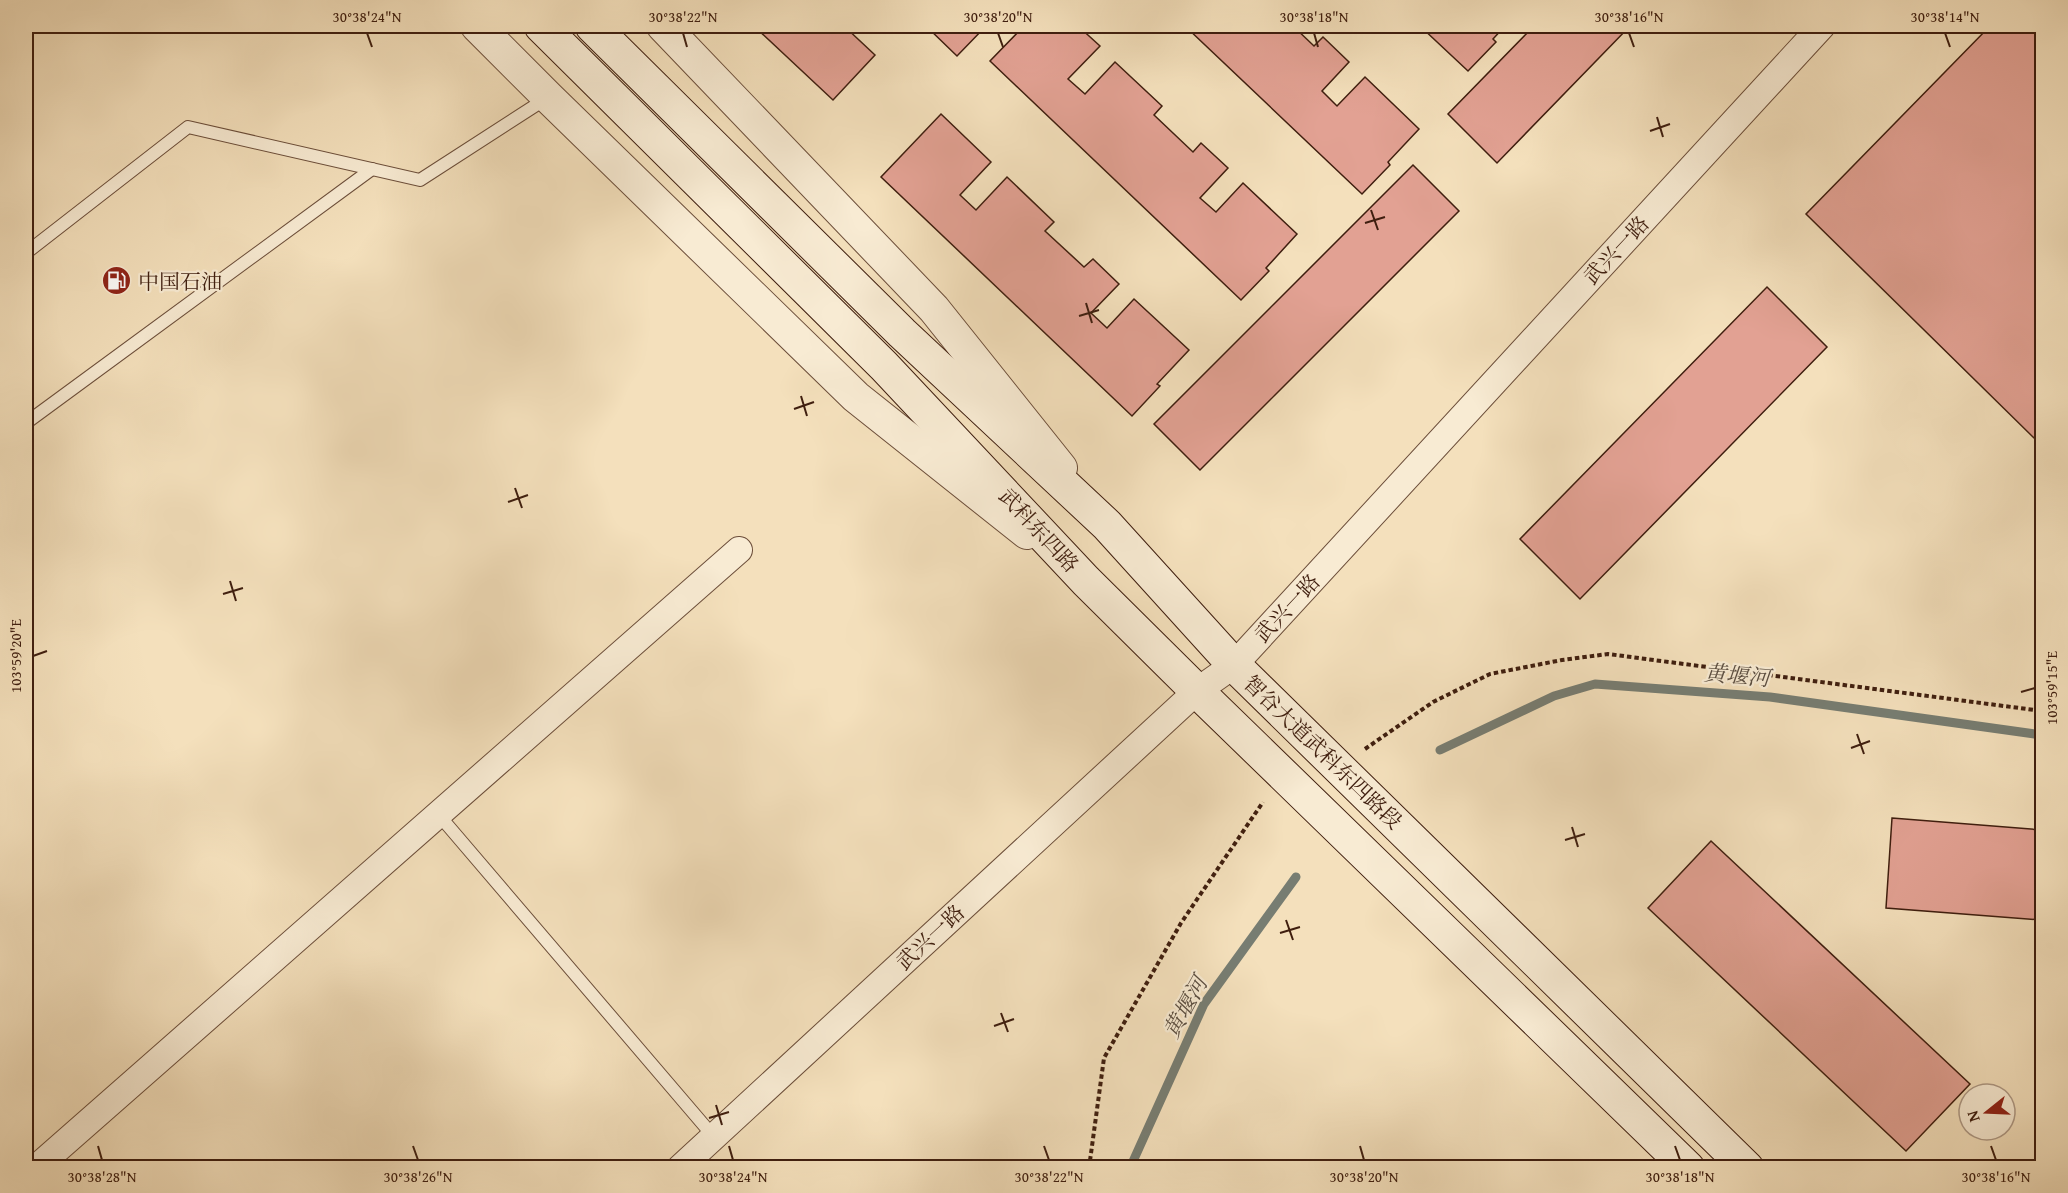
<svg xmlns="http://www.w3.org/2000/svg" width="2068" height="1193" font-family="'Gentium Book Plus','Noto Serif SC',serif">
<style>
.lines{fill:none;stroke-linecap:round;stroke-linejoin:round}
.stream{stroke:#777d72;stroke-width:9}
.building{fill:#e2a193;stroke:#3f1e0f;stroke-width:1.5}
.service-casing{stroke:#6c4e3a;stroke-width:14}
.minor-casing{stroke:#6c4e3a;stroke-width:28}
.tertiary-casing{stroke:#6c4e3a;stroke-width:34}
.secondary-casing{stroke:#3f1e0f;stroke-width:35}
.path{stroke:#3f1e0f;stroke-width:4;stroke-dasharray:4.5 3;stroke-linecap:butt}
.service{stroke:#f8ebd3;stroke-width:12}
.minor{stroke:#f8ebd3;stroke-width:26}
.tertiary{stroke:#f8ebd3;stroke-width:32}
.secondary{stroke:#f8ebd3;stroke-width:33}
.ticks{fill:none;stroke:#3f1e0f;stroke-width:2}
.labels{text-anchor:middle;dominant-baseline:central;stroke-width:4.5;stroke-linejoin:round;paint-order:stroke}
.street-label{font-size:21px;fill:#3f1e0f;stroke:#f8ebd3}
.poi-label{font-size:21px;fill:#3f1e0f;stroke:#f8ebd3;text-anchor:start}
.water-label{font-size:22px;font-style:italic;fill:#5b4e41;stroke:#f8ebd3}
.neatline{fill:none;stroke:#3f1e0f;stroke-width:2}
.ticks-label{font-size:15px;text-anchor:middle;fill:#3f1e0f}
</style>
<rect width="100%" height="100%" fill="#f4e0bc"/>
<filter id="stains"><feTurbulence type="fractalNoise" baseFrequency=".00333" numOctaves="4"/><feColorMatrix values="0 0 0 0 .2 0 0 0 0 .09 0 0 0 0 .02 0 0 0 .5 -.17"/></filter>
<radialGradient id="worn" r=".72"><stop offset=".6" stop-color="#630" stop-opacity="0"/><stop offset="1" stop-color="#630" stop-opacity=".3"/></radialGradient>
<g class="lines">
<!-- stream -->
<g class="stream">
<polyline points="1440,750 1554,696 1595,684 1770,697 2042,735"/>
<polyline points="1130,1168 1204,1004 1296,877"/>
</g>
</g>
<!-- building -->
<g class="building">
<polygon points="754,26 844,26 875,55 833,100"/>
<polygon points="926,26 986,26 957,56"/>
<polygon points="1024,26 1078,26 1100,46 1068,79 1085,94 1115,62 1162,106 1154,115 1193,152 1201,143 1228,168 1200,198 1216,212 1243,183 1297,234 1266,268 1269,271 1241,300 990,61"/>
<polygon points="1185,26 1293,26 1314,46 1323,37 1349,62 1322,91 1337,106 1365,77 1419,129 1388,162 1390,165 1362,194"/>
<polygon points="1420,26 1505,26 1493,39 1496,42 1468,71"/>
<polygon points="1534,26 1630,26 1497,163 1448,114"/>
<polygon points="1990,26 2042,26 2042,431 2035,439 1806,214"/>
<polygon points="941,114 991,162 960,195 976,210 1007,177 1054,222 1045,231 1084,267 1093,259 1119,284 1091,313 1107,328 1134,299 1189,350 1157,384 1160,386 1132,416 881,177"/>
<polygon points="1413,165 1459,211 1200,470 1154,424"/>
<polygon points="1767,287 1827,347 1580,599 1520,539"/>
<polygon points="1892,818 2042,830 2042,920 1886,908"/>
<polygon points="1711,841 1970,1084 1906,1151 1648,908"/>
<polygon points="2040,1156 2042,1159 2042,1168 2029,1168"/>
</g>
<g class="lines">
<defs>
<g id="service">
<polyline points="26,253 188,127 420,180 547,98"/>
<polyline points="26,423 372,169"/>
<polyline points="438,814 714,1137"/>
</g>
<g id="minor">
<polyline points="36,1168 739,550"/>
<polyline points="680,1168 1197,691 1234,665 1822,26"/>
</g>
<g id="tertiary">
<polyline points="477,26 548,97 856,397 1027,533"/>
<polyline points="663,26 934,309 1061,468"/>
</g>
<g id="secondary">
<polyline points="541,26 884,366 1086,581 1197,691 1688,1168"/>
<polyline points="592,26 902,333 1107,525 1234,665 1747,1168"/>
</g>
</defs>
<!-- service casing -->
<use href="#service" class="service-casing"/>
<!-- minor casing -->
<use href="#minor" class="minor-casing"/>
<!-- tertiary casing -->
<use href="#tertiary" class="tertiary-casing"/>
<!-- secondary casing -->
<use href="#secondary" class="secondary-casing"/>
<!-- path -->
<g class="path">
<polyline points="1365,749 1433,702 1490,674 1562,660 1608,654 2042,711"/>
<polyline points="1089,1168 1104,1058 1181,923 1263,802"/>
</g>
<!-- service -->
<use href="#service" class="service"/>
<!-- minor -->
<use href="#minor" class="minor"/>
<!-- tertiary -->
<use href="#tertiary" class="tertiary"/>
<!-- secondary -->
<use href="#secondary" class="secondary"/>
</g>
<!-- ticks -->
<path class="ticks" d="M367,33L372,47M683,33L687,47M998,33L1003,47M1314,33L1318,47M1629,33L1634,47M1945,33L1950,47M1657,117L1663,137M1650,131L1670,124M1371,210L1378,230M1365,223L1385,217M1086,303L1092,323M1079,316L1099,310M801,396L807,416M794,409L814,402M515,488L522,508M508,502L528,495M230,581L236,601M223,594L243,588M33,656L47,651M2021,692L2035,688M1857,734L1864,754M1851,748L1870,741M1572,827L1578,847M1565,840L1585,834M1286,920L1293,940M1280,933L1300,927M1001,1013L1008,1032M994,1026L1014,1019M716,1105L722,1125M709,1118L729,1112M98,1146L102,1160M413,1146L418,1160M729,1146L733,1160M1044,1146L1049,1160M1360,1146L1364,1160M1675,1146L1680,1160M1991,1146L1996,1160"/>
<!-- icons -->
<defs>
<symbol id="fuel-disc" viewBox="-11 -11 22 22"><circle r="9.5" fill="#8f2418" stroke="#f8ebd3"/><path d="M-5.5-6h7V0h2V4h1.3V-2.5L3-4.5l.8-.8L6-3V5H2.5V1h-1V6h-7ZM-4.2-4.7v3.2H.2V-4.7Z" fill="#fff"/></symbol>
</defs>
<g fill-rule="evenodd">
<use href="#fuel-disc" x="100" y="264" width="33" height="33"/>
</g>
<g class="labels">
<!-- street labels -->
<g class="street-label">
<text transform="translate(1616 250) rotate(-47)">武兴一路</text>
<text transform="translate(1039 530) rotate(47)">武科东四路</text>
<text transform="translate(1287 608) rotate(-47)">武兴一路</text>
<text transform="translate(1323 752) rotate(44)">智谷大道武科东四路段</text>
<text transform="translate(930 937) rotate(-43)">武兴一路</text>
</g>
<!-- poi labels -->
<g class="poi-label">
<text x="138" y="281">中国石油</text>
</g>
<!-- water labels -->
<g class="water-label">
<text transform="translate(1737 675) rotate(5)">黄堰河</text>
<text transform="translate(1185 1007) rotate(-61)">黄堰河</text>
</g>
</g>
<!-- margin -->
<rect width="2068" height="1193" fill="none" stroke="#f4e0bc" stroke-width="66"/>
<!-- north arrow -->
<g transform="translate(1987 1112) rotate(252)"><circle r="28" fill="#f8ebd3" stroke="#ae9985" stroke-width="1.5"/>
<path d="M0-4.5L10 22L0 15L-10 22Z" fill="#8f2418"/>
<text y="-9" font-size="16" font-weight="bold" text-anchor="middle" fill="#3f1e0f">N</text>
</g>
<rect x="33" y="33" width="2002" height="1127" class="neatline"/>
<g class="ticks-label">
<text x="367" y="22">30°38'24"N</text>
<text x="683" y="22">30°38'22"N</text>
<text x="998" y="22">30°38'20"N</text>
<text x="1314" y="22">30°38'18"N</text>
<text x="1629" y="22">30°38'16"N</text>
<text x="1945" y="22">30°38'14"N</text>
<text transform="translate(16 656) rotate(-90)" y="5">103°59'20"E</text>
<text transform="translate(2052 688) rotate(-90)" y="5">103°59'15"E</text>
<text x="102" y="1182">30°38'28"N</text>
<text x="418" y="1182">30°38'26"N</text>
<text x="733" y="1182">30°38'24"N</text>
<text x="1049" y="1182">30°38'22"N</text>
<text x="1364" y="1182">30°38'20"N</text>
<text x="1680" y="1182">30°38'18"N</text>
<text x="1996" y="1182">30°38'16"N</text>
</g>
<rect width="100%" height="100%" filter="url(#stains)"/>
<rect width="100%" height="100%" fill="url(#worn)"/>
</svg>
